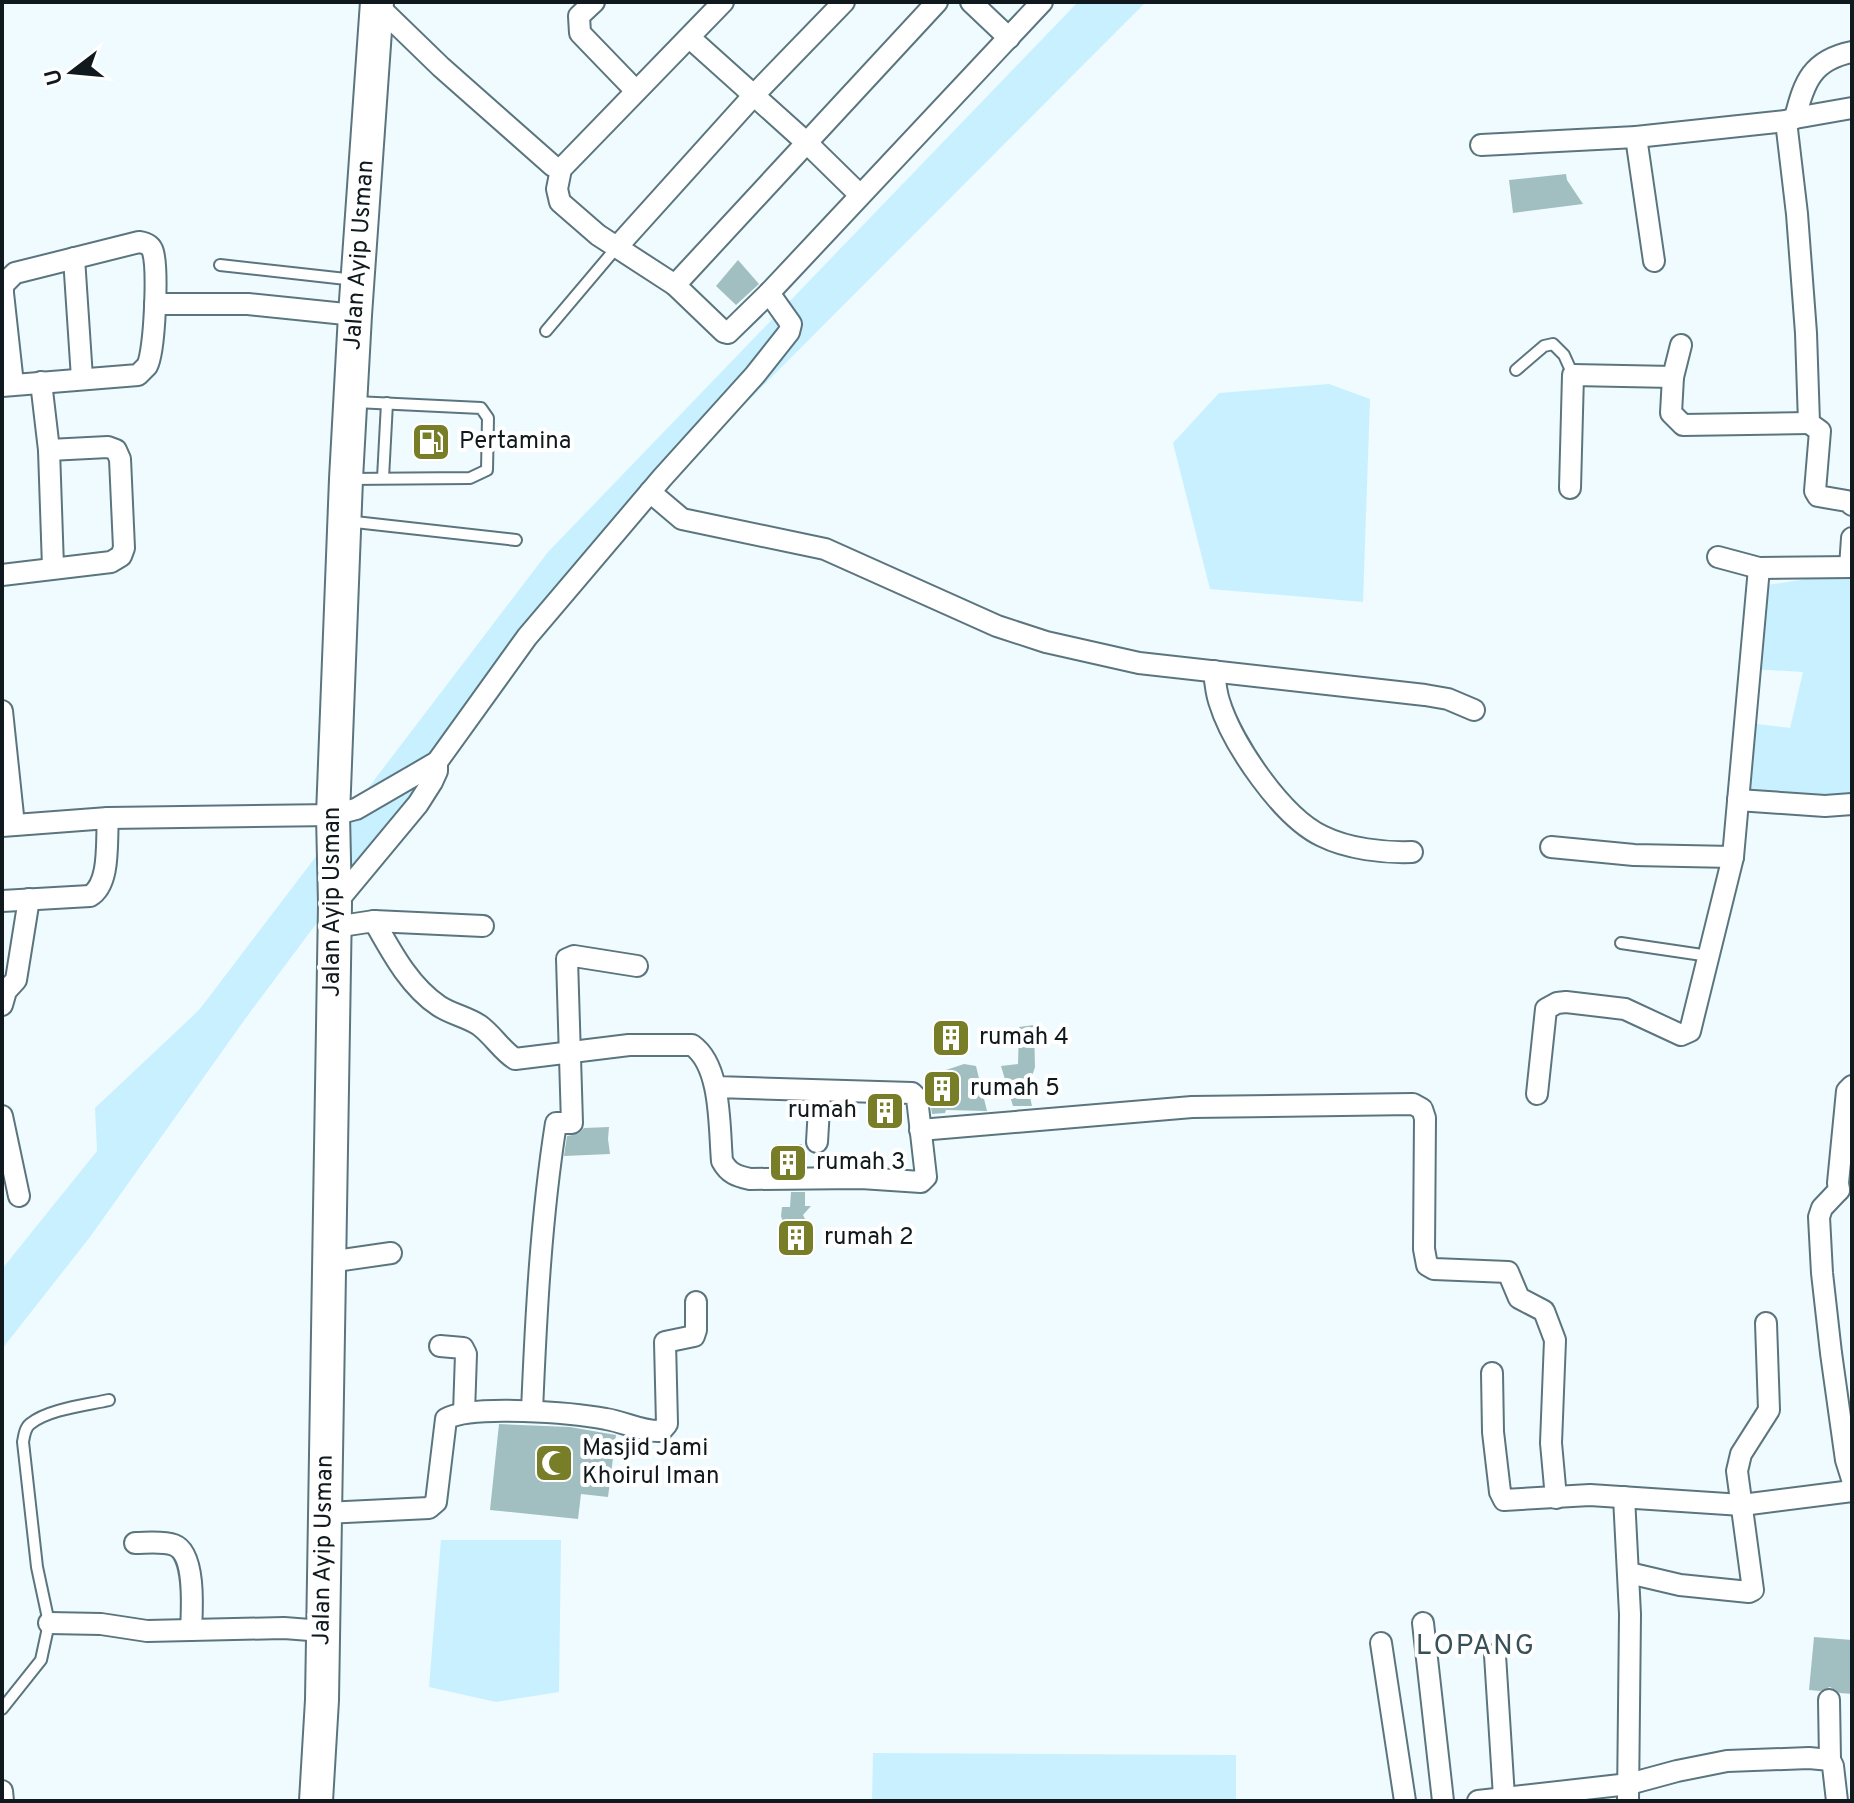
<svg xmlns="http://www.w3.org/2000/svg" width="1854" height="1803" font-family="Overpass,sans-serif">
<style>
.green{fill:#c9f0ff}
.building{fill:#a1bfc1}
.lines{fill:none;stroke-linecap:round;stroke-linejoin:round}
.service-casing{stroke:#5b757e;stroke-width:14}
.minor-casing{stroke:#5b757e;stroke-width:24}
.primary-casing{stroke:#5b757e;stroke-width:36}
.service{stroke:#fff;stroke-width:10}
.minor{stroke:#fff;stroke-width:20}
.primary{stroke:#fff;stroke-width:32}
.labels{text-anchor:middle;dominant-baseline:central;stroke-width:8;stroke-linejoin:round;paint-order:stroke}
.street-label{font-size:24px;fill:#101a1e;stroke:#fff}
.poi-label{font-size:24px;fill:#101a1e;stroke:#fff;text-anchor:start}
.quarter-label{font-size:28px;letter-spacing:2px;fill:#385058;stroke:#fff}
</style>
<rect width="100%" height="100%" fill="#f0fbff"/>
<!-- green -->
<g class="green">
<polygon points="1078,2 1146,2 585,564 248,1015 90,1237 2,1349 2,1269 97,1151 95,1108 199,1010 548,552"/>
<polygon points="1329,384 1370,399 1363,602 1210,589 1173,443 1219,393"/>
<polygon points="1852,572 1852,793 1802,803 1733,798 1749,723 1790,728 1803,672 1752,669 1761,586"/>
<polygon points="441,1540 561,1540 559,1692 496,1702 429,1687"/>
<polygon points="873,1753 1236,1755 1236,1801 872,1801"/>
</g>
<!-- building -->
<g class="building">
<polygon points="1566,174 1567,180 1583,204 1513,213 1509,180"/>
<polygon points="738,260 759,284 736,305 716,286"/>
<polygon points="1034,1025 1035,1067 1028,1088 1032,1106 1013,1106 1001,1066 1018,1064 1019,1027"/>
<polygon points="963,1026 963,1047 939,1047 940,1029"/>
<polygon points="964,1064 976,1066 987,1111 946,1110 945,1113 932,1114 929,1094 931,1075"/>
<polygon points="869,1105 902,1106 901,1126 868,1123"/>
<polygon points="609,1127 608,1139 610,1154 564,1156 567,1136 578,1134 584,1128"/>
<polygon points="776,1144 802,1144 799,1156 801,1166 775,1166 773,1152"/>
<polygon points="791,1192 805,1192 805,1206 811,1206 803,1215 806,1221 805,1254 786,1254 787,1223 783,1222 781,1216 782,1207 790,1207"/>
<polygon points="499,1424 570,1427 616,1435 608,1497 581,1494 578,1519 490,1510"/>
<polygon points="1814,1637 1852,1640 1852,1694 1840,1693 1830,1687 1820,1691 1809,1690"/>
</g>
<g class="lines">
<defs>
<g id="service">
<polyline points="220,265 355,280"/>
<polyline points="546,331 617,247"/>
<polyline points="1516,370 1544,346 1553,344 1564,355 1573,375"/>
<polyline points="383,478 387,403"/>
<polyline points="348,479 470,478 487,470 488,418 481,408 355,402"/>
<polyline points="346,521 516,540"/>
<polyline points="1621,943 1709,956"/>
<path d="M2,1709L41,1660L49,1623L37,1567L23,1442C24,1436 25,1428 30,1424C48,1409 87,1405 109,1400"/>
</g>
<g id="minor">
<polyline points="594,2 579,16 580,33 636,91"/>
<polyline points="723,2 561,169 557,189 560,202 598,235 675,285 724,332 728,333 769,293 1042,2"/>
<polyline points="971,2 1009,38"/>
<polyline points="377,5 441,67 553,166 561,169"/>
<polyline points="690,38 808,144 860,195"/>
<polyline points="1795,118 1852,108"/>
<polyline points="1786,121 1797,214 1806,333 1809,423 1820,431 1815,491 1818,496 1847,501 1852,505"/>
<polyline points="1636,137 1654,261"/>
<path d="M1481,145L1636,137L1786,121L1795,118C1804,82 1812,60 1852,52"/>
<polyline points="617,247 754,95 844,2"/>
<polyline points="74,258 82,378"/>
<polyline points="675,285 937,2"/>
<polyline points="155,304 248,304 355,315"/>
<polyline points="1681,345 1673,377 1671,413 1683,425 1809,423"/>
<polyline points="41,382 49,450 53,567"/>
<path d="M2,386L138,375C139,374 146,367 147,366C155,352 158,269 153,252C151,245 146,243 139,242L15,273L3,285V293L13,384"/>
<polyline points="1570,488 1573,375 1673,377"/>
<polyline points="650,492 682,519 825,549 997,626 1046,642 1139,663 1425,695 1448,699 1474,710"/>
<polyline points="1718,557 1759,568 1852,567"/>
<polyline points="1850,567 1852,538"/>
<polyline points="2,575 111,562 121,556 124,548 120,459 116,450 108,447 49,450"/>
<path d="M1214,671C1215,681 1216,692 1219,701C1232,744 1282,817 1322,836C1348,849 1384,853 1412,852"/>
<polyline points="2,711 14,825"/>
<polyline points="1738,800 1825,806 1852,804"/>
<polyline points="2,826 108,818 333,815 356,809 437,762 527,637 662,478 755,375 789,332 791,324 769,293"/>
<polyline points="1551,847 1634,855 1733,857"/>
<path d="M2,901L90,896C111,884 106,840 108,818"/>
<polyline points="335,904 418,804 432,782 437,771 437,762"/>
<polyline points="374,921 483,926"/>
<path d="M335,927L374,921C391,951 409,986 439,1006C451,1014 467,1017 479,1025C493,1035 501,1050 515,1059L629,1045H692C722,1066 719,1128 722,1161C729,1174 737,1176 750,1179L861,1178L921,1182L926,1177L917,1098L912,1093L716,1087"/>
<polyline points="2,1005 6,991 16,980 29,899"/>
<polyline points="1537,1094 1546,1009 1557,1003 1566,1002 1625,1009 1681,1035 1690,1031 1733,857 1759,568"/>
<polyline points="2,1116 19,1196"/>
<polyline points="920,1130 1192,1107 1413,1104 1422,1109 1425,1118 1424,1249 1427,1265 1434,1269 1508,1272 1519,1298 1544,1311 1555,1340 1551,1443 1556,1498"/>
<polyline points="817,1142 820,1091"/>
<polyline points="1839,1190 1822,1208 1819,1217 1822,1273 1831,1353 1846,1460 1852,1479"/>
<polyline points="1839,1190 1838,1183 1847,1091 1852,1086"/>
<polyline points="329,1262 391,1253"/>
<polyline points="440,1346 463,1348 466,1354 464,1413"/>
<polyline points="1492,1373 1493,1432 1500,1492 1504,1500 1590,1495 1742,1505 1852,1491"/>
<path d="M532,1411C536,1315 541,1218 556,1123H572L567,959L574,956L637,966"/>
<polyline points="1624,1497 1630,1614 1628,1801"/>
<path d="M325,1513L429,1508L436,1502L446,1419C472,1404 574,1413 606,1419C625,1422 642,1432 661,1431L667,1424L665,1342L694,1336L696,1330V1302"/>
<path d="M135,1543C147,1543 163,1541 174,1545C196,1553 192,1611 191,1630"/>
<polyline points="1629,1573 1680,1585 1749,1592 1753,1590 1737,1471 1741,1454 1769,1410 1766,1323"/>
<polyline points="49,1623 101,1624 147,1631 284,1628 323,1631"/>
<polyline points="1423,1623 1443,1801"/>
<polyline points="1381,1643 1405,1801"/>
<polyline points="1495,1655 1504,1797"/>
<polyline points="1829,1700 1830,1760"/>
<polyline points="2,1791 3,1801"/>
<polyline points="1478,1801 1629,1784 1677,1771 1727,1761 1809,1758 1830,1760 1833,1766 1837,1801"/>
</g>
<polyline id="primary" points="316,1801 322,1700 335,904 333,815 346,479 355,315 377,2"/>
</defs>
<!-- service casing -->
<use href="#service" class="service-casing"/>
<!-- minor casing -->
<use href="#minor" class="minor-casing"/>
<!-- primary casing -->
<use href="#primary" class="primary-casing"/>
<!-- service -->
<use href="#service" class="service"/>
<!-- minor -->
<use href="#minor" class="minor"/>
<!-- primary -->
<use href="#primary" class="primary"/>
</g>
<!-- icons -->
<defs>
<symbol id="fuel-square" viewBox="-11 -11 22 22"><rect x="-9" y="-9" width="18" height="18" rx="4" fill="#787d28" stroke="#fff"/><path d="M-5.5-6h7V0h2V4h1.3V-2.5L3-4.5l.8-.8L6-3V5H2.5V1h-1V6h-7ZM-4.2-4.7v3.2H.2V-4.7Z" fill="#fff"/></symbol>
<symbol id="building-square" viewBox="-11 -11 22 22"><rect x="-9" y="-9" width="18" height="18" rx="4" fill="#787d28" stroke="#fff"/><path d="M-4-6H4V6H1V3H-1V6H-4ZM-2.5-4.3h1.7v1.8h-1.7ZM.8-4.3h1.7v1.8H.8ZM-2.5-1h1.7V.8h-1.7ZM.8-1h1.7V.8H.8Z" fill="#fff"/></symbol>
<symbol id="mosque-square" viewBox="-11 -11 22 22"><rect x="-9" y="-9" width="18" height="18" rx="4" fill="#787d28" stroke="#fff"/><path d="M3.5-4.9A6 6 0 1 0 3.5 4.9A5 5 0 1 1 3.5-4.9Z" fill="#fff"/></symbol>
</defs>
<g fill-rule="evenodd">
<use href="#fuel-square" x="409" y="420" width="44" height="44"/>
<use href="#building-square" x="929" y="1016" width="44" height="44"/>
<use href="#building-square" x="920" y="1067" width="44" height="44"/>
<use href="#building-square" x="863" y="1089" width="44" height="44"/>
<use href="#building-square" x="766" y="1141" width="44" height="44"/>
<use href="#building-square" x="774" y="1216" width="44" height="44"/>
<use href="#mosque-square" x="532" y="1441" width="44" height="44"/>
</g>
<g class="labels">
<!-- street labels -->
<g class="street-label">
<text transform="translate(360 255) rotate(-86)">Jalan Ayip Usman</text>
<text transform="translate(333 902) rotate(-90)">Jalan Ayip Usman</text>
<text transform="translate(324 1550) rotate(-89)">Jalan Ayip Usman</text>
</g>
<!-- poi labels -->
<g class="poi-label">
<text x="459" y="442">Pertamina</text>
<text x="979" y="1038">rumah 4</text>
<text x="970" y="1089">rumah 5</text>
<text x="857" y="1111" text-anchor="end">rumah</text>
<text x="816" y="1163">rumah 3</text>
<text x="824" y="1238">rumah 2</text>
<text x="582" y="1449">Masjid Jami<tspan x="582" dy="28">Khoirul Iman</tspan></text>
</g>
<!-- quarter labels -->
<g class="quarter-label">
<text x="1476" y="1647">LOPANG</text>
</g>
</g>
<!-- border -->
<rect width="1854" height="1803" fill="none" stroke="#101a1e" stroke-width="8"/>
<!-- north arrow -->
<g transform="translate(72 72) rotate(254)" stroke="#ffffff" stroke-width="6" paint-order="stroke">
<path d="M0-6L14 30L0 20L-14 30Z" fill="#101a1e"/>
<text y="-12" font-size="22" font-weight="bold" text-anchor="middle" fill="#101a1e">U</text>
</g>
</svg>
